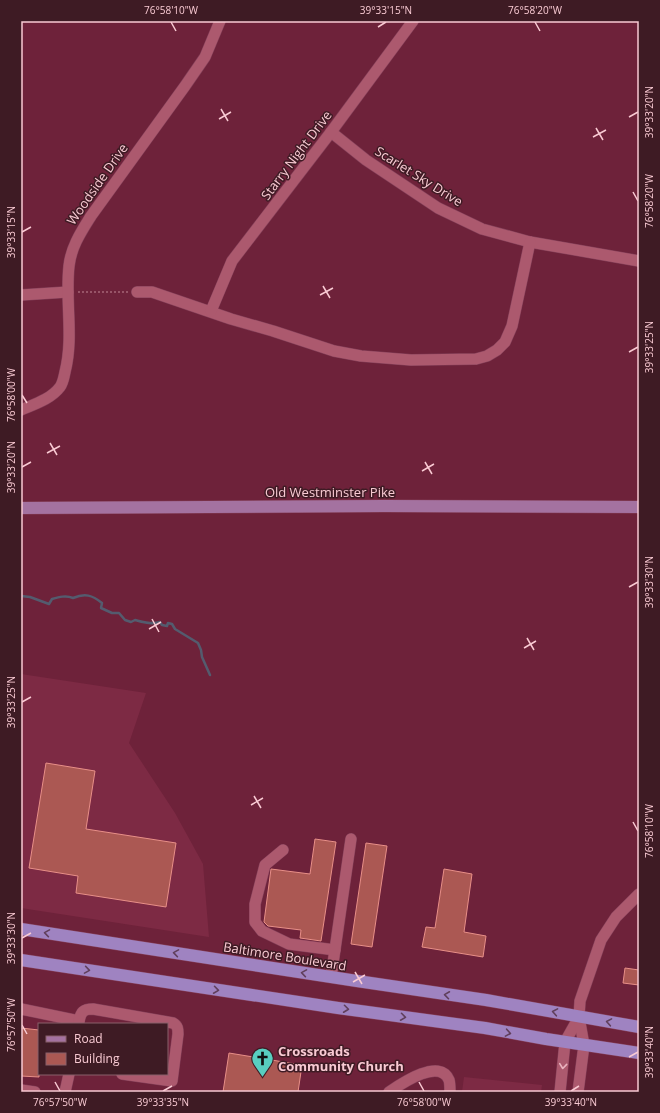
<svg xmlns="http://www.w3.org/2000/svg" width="660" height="1113" font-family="'Open Sans',sans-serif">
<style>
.built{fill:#7d2a44}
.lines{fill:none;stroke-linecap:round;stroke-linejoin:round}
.stream{stroke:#545b6e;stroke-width:2.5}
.building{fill:#ab5853;stroke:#e88f88}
.minor-casing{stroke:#85415a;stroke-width:12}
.major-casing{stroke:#85415a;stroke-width:13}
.highway-casing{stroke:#85415a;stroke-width:13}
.path{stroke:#a56577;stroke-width:1.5;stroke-dasharray:2 2;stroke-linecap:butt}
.minor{stroke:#ac596e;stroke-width:11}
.major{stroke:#a472a0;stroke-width:12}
.highway{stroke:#9f83c1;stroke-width:12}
.oneway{stroke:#603f5b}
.oneway2{stroke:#eab3bf}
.ticks{fill:none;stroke:#f9cad3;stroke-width:1.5}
.labels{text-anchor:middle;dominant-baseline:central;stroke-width:3;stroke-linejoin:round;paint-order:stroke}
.street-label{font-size:13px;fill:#f9cad3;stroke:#3e1b24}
.poi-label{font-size:13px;font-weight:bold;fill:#f9cad3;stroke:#3e1b24;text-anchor:start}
.neatline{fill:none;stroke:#f9cad3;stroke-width:1.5}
.ticks-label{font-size:10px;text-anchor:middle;fill:#f9cad3}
</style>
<rect width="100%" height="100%" fill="#6e223a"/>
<!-- built -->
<g class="built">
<polygon points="21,674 146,693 129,743 175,813 203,864 209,937 21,908"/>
<polygon points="464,1077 542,1085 541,1092 462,1092"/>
</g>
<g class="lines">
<!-- stream -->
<path class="stream" d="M21,596L30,597L49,604L52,599C59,597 66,595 73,598C85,593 92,595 102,603L101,608L112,613H119L125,620L131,622L135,620C143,622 152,625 160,622L162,625L167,626L168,623L172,624L175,629L198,643L201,650L202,657L210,675"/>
</g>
<!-- building -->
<g class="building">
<polygon points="46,763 95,771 86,829 176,843 166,907 76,893 78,876 29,868"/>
<polygon points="315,839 336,842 321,941 300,938 301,930 268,926 264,922 271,869 310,874"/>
<polygon points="366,843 387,846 372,947 351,944"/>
<polygon points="444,869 472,874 464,932 486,936 483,957 422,947 426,927 435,928"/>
<polygon points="625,968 639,970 639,985 623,983"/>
<polygon points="21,1028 39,1030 39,1077 21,1076"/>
<polygon points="229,1053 302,1065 298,1092 223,1092"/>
</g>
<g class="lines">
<defs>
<g id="minor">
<polyline points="331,132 366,160 438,208 482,229 530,242 639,261"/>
<polyline points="137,292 152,292 231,319 273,331 334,351 361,356 411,360 476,359 487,356 497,350 505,342 512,326 530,242"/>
<polyline points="21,295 68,292"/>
<polyline points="211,311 232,261 331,132 413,21"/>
<path d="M21,410C35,404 51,399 60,387C63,383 64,377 65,372C74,337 65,301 69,266C71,247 81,232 91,216L185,86L205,57L220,21"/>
<polyline points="283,850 265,865 255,904 255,922 262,931 289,944 335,950"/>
<polyline points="331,977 351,839"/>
<polyline points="21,1009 79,1021 78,1024"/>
<path d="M79,1021C81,1012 83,1009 93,1009L173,1023C178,1026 178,1029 178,1034L172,1081L122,1074"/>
<polyline points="21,1090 35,1092"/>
<polyline points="65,1092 69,1074"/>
<path d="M389,1092C401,1084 440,1057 449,1080C450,1083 450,1088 450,1092"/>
<polyline points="560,1092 565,1042 579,1017"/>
<polyline points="578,1092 584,1045 579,1017 580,1001 601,940 616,917 639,894"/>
</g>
<polyline id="major" points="21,508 384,506 639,507"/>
<g id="highway">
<polyline points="21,929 357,981 486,1000 639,1027"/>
<polyline points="21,960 338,1008 485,1028 546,1039 639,1053"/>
</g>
</defs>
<!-- minor casing -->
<use href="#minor" class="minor-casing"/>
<!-- major casing -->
<use href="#major" class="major-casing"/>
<!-- highway casing -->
<use href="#highway" class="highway-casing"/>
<!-- path -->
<polyline class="path" points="78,292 128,292"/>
<!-- minor -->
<use href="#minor" class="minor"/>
<!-- major -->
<use href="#major" class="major"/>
<!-- highway -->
<use href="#highway" class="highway"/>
</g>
<!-- one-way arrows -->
<defs><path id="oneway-chevron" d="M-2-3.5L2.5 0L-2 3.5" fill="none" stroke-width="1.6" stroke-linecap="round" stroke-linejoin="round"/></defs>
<g class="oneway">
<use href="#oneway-chevron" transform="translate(47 933) rotate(-171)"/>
<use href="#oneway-chevron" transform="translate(176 953) rotate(-171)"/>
<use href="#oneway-chevron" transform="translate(87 970) rotate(9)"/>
<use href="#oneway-chevron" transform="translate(304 973) rotate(-171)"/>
<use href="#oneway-chevron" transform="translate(216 990) rotate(8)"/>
<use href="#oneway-chevron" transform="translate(447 995) rotate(-172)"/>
<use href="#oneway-chevron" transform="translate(346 1009) rotate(7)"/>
<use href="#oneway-chevron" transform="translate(555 1012) rotate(-170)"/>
<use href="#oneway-chevron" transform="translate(403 1017) rotate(8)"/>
<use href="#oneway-chevron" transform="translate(609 1022) rotate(-170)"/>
<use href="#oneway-chevron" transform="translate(508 1033) rotate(10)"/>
</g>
<use class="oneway2" href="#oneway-chevron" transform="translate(563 1066) rotate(96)"/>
<!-- ticks -->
<path class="ticks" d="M171,22L176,31M535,22L540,31M378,27L386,22M221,109L228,121M629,117L638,112M219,119L231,112M596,128L603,140M593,137L606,130M633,192L638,201M22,232L31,227M323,286L330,298M320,295L333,288M629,352L638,347M22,395L27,403M50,443L57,455M47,453L60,446M425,462L432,474M22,467L31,462M422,471L434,464M629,587L638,582M152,619L159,632M149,629L161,622M527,638L534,650M524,648L536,641M22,702L31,697M254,796L261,808M251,805L263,798M633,822L638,831M22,938L31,933M355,972L362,984M353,982L365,975M22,1025L27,1034M629,1057L638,1052M55,1082L60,1091M419,1082L424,1091M163,1091L172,1086M571,1091L579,1086"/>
<!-- icons -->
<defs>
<symbol id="church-pin" viewBox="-11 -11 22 30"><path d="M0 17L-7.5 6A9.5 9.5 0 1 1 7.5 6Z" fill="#58cec0" stroke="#3e1b24"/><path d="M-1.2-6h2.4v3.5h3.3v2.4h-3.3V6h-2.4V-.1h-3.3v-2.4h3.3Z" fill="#111"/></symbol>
</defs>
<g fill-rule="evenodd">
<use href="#church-pin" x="250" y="1046" width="25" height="34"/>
</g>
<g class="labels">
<!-- street labels -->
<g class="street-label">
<text transform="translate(296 155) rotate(-53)">Starry Night Drive</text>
<text transform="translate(419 176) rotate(32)">Scarlet Sky Drive</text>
<text transform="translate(97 184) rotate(-55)">Woodside Drive</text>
<text x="330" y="492">Old Westminster Pike</text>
<text transform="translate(285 956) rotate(9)">Baltimore Boulevard</text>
</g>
<!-- poi labels -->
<g class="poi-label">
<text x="278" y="1051">Crossroads<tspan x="278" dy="15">Community Church</tspan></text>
</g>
</g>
<!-- border -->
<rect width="660" height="1113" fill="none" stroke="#3e1b24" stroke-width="44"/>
<!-- legend -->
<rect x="38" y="1023" width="130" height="52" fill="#3e1b24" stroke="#89616a"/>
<rect x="46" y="1036" width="20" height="6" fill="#a472a0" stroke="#89616a"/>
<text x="74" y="1043" font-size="12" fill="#f9cad3">Road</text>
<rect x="46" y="1053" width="20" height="12" fill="#ab5853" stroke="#89616a"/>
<text x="74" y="1063" font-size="12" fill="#f9cad3">Building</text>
<rect x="22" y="22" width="616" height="1069" class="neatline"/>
<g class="ticks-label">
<text x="171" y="14">76°58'10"W</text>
<text x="386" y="14">39°33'15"N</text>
<text x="535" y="14">76°58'20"W</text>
<text transform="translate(649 112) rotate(-90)" y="4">39°33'20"N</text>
<text transform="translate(649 201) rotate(-90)" y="4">76°58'20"W</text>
<text transform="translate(11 232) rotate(-90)" y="4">39°33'15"N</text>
<text transform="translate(649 347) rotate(-90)" y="4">39°33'25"N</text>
<text transform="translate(11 395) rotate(-90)" y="4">76°58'00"W</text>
<text transform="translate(11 467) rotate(-90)" y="4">39°33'20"N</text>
<text transform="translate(649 582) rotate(-90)" y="4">39°33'30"N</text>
<text transform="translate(11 702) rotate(-90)" y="4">39°33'25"N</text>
<text transform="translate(649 831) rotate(-90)" y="4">76°58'10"W</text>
<text transform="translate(11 938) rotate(-90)" y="4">39°33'30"N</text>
<text transform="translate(11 1025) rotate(-90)" y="4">76°57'50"W</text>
<text transform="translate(649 1052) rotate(-90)" y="4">39°33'40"N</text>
<text x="60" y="1106">76°57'50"W</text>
<text x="163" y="1106">39°33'35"N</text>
<text x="424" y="1106">76°58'00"W</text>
<text x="571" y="1106">39°33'40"N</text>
</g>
</svg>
